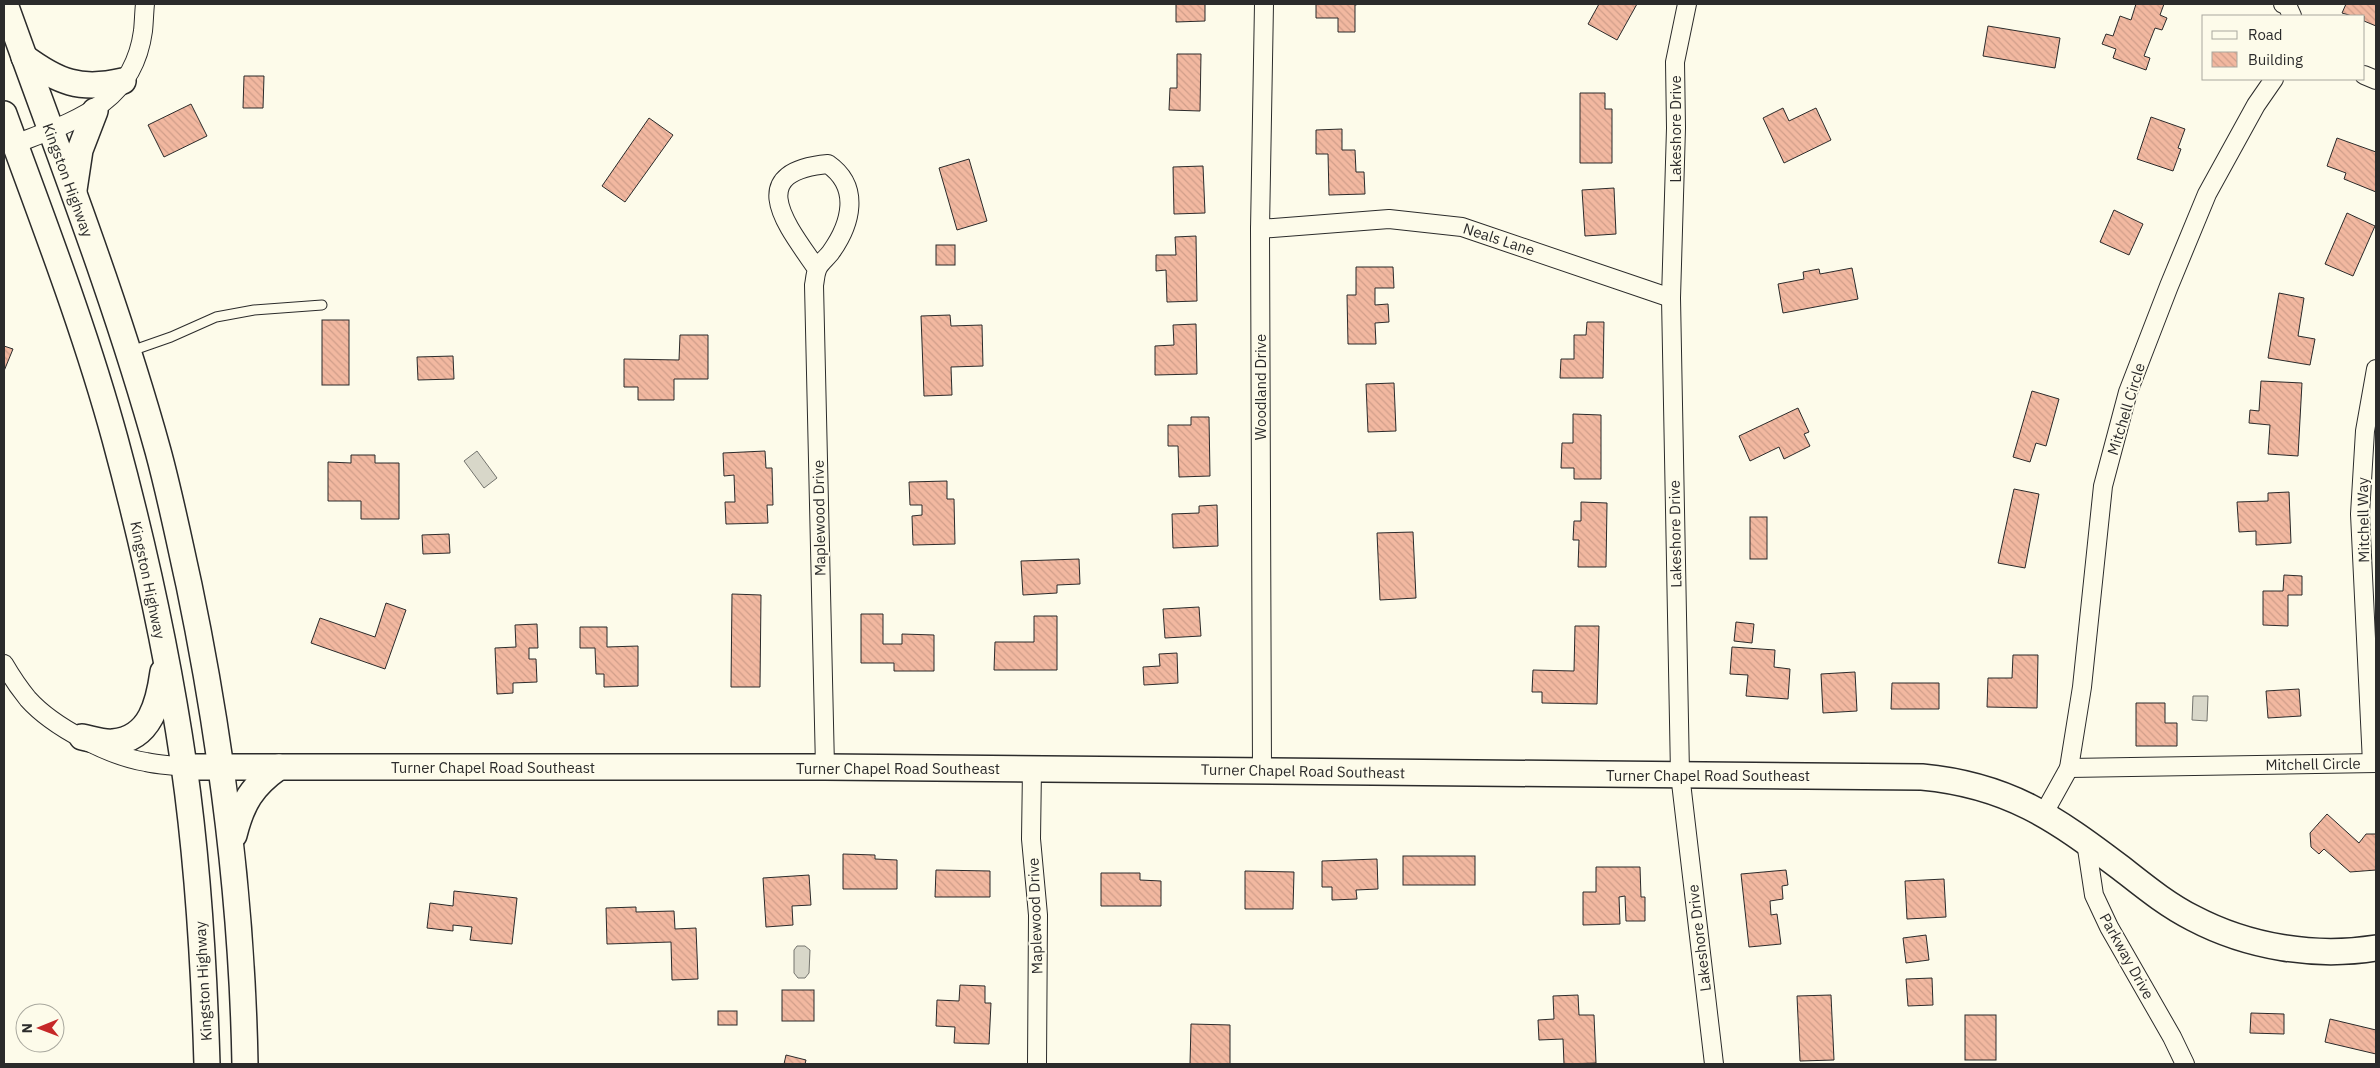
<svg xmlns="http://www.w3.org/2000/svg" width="2380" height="1068" font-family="'IBM Plex Sans',sans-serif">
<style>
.water{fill:#d8d7c9;stroke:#74746e}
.building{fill:url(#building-back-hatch);stroke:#2b2b2b}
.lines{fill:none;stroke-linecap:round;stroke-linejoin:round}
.lane-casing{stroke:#2b2b2b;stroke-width:11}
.street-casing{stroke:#2b2b2b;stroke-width:20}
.secondary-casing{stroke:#2b2b2b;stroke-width:28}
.lane{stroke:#fdfbea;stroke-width:9}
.street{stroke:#fdfbea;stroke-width:18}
.secondary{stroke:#fdfbea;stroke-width:25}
.labels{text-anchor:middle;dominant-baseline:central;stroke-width:4;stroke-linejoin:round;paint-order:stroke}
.street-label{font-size:15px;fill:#2b2b2b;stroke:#fdfbea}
</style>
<defs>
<pattern id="building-back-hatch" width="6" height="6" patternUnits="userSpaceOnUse" patternTransform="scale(1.25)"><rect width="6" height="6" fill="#f2b8a0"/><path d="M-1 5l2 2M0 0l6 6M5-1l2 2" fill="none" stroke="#d09e8a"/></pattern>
</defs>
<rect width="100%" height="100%" fill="#fdfbea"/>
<!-- water -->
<g class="water">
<polygon points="477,451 497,478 484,488 464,461"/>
<polygon points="2193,696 2208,696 2207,721 2192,720"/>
<polygon points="797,946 805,946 810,950 809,973 805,978 798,978 794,973 794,950"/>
</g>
<!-- building -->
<g class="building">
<polygon points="1176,4 1205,4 1205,21 1176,22"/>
<polygon points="1316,4 1360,4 1355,5 1355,32 1338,32 1338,18 1316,18"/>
<polygon points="1599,4 1637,4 1617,40 1588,24"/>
<polygon points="2136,4 2164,4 2160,15 2167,18 2162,30 2155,28 2144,56 2150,58 2146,70 2113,58 2116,49 2102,44 2106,34 2113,36 2120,16 2131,20"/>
<polygon points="2346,4 2376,4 2376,26 2364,21 2364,16 2352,16 2342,13"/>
<polygon points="1988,26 2060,38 2055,68 1983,56"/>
<polygon points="1177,54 1201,54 1200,111 1169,110 1170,88 1177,88"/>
<polygon points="244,76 264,76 263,108 243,108"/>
<polygon points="1580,93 1605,93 1605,109 1612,109 1612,163 1580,163"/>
<polygon points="191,104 207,136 164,157 148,125"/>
<polygon points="1783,108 1789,121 1816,108 1831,140 1784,163 1763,118"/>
<polygon points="2151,117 2185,129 2178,148 2181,149 2173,171 2137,159"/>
<polygon points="649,118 673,135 625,202 602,186"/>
<polygon points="1342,129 1342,150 1355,150 1356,172 1364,172 1365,194 1329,195 1328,154 1316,154 1316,130"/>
<polygon points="2337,138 2376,152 2376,192 2344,179 2346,173 2327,166"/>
<polygon points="969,159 987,221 957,230 939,168"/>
<polygon points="1203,166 1205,213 1174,214 1173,167"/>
<polygon points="1614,188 1616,234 1585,236 1582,190"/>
<polygon points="2114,210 2143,224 2129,255 2100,242"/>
<polygon points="2347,213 2375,226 2353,276 2325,264"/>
<polygon points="1196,236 1197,301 1167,302 1166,270 1156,271 1156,255 1176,255 1175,237"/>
<rect x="936" y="245" width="19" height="20"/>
<polygon points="1356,267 1393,267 1394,288 1375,288 1375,305 1388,304 1389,322 1375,323 1376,344 1348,344 1347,295 1356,295"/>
<polygon points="1852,268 1858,299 1783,313 1778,284 1804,279 1803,272 1819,269 1820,274"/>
<polygon points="2279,293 2304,298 2298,336 2315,339 2310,365 2268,358"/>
<polygon points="950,315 951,326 982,325 983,366 951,367 952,395 924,396 921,316"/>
<rect x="322" y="320" width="27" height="65"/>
<polygon points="1587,322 1604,322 1603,378 1560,378 1561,359 1574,359 1574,335 1586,335"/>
<polygon points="1196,324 1197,374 1155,375 1155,346 1174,345 1173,325"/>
<polygon points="680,335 708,335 708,379 674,379 674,400 638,400 638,387 624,387 624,359 679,360"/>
<polygon points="4,346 13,349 4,371"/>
<polygon points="453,356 454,379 418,380 417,357"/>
<polygon points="2261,381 2302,383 2298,456 2268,454 2270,425 2249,423 2250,410 2259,411"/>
<polygon points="1394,383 1396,431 1368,432 1366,384"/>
<polygon points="2032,391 2059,399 2046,446 2036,443 2030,462 2013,457"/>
<polygon points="1798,408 1809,432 1804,434 1810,446 1784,459 1779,447 1750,461 1739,436"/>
<polygon points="1573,414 1601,415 1601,479 1574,479 1574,468 1561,468 1562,443 1573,443"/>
<polygon points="1191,417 1209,417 1210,476 1179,477 1178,446 1168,446 1168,425 1191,425"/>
<polygon points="765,451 766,468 772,468 773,505 767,505 768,523 726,524 725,502 735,502 734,475 724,476 723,453"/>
<polygon points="351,455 375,455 375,463 399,463 399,519 361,519 361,501 328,501 328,462 351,463"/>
<polygon points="947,481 947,499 954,499 955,544 913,545 912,516 922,515 922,505 910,505 909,482"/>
<polygon points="2014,489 2039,494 2025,568 1998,563"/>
<polygon points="2289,492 2291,543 2256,545 2256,531 2239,532 2237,502 2268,501 2268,493"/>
<polygon points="1581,502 1607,503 1606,567 1578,567 1579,540 1573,540 1574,521 1581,521"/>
<polygon points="1217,505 1218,546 1173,548 1172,514 1199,513 1199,506"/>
<rect x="1750" y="517" width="17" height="42"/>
<polygon points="1413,532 1416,598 1380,600 1377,533"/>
<polygon points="449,534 450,553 423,554 422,535"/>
<polygon points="1079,559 1080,584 1057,585 1057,593 1023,595 1021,561"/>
<polygon points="2284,575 2302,576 2302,595 2288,595 2288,626 2263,625 2263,591 2283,591"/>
<polygon points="732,594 761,595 760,687 731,687"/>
<polygon points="386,603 406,610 385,669 311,643 320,618 375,637"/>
<polygon points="1199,607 1201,636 1165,638 1163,609"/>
<polygon points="861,614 883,614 883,644 902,644 902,634 934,635 934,671 894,671 894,663 861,663"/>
<polygon points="1034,616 1057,616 1057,670 994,670 995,642 1034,642"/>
<polygon points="1736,622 1754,624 1752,643 1734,641"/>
<polygon points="537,624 538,648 529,648 529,659 536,659 537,682 513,683 513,693 497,694 495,648 516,647 515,625"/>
<polygon points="1575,626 1599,626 1597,704 1542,703 1542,692 1532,692 1533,670 1574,671"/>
<polygon points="580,627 607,627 607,647 638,646 638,686 604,687 604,674 596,674 595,648 580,648"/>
<polygon points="1732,647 1775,650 1774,667 1790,669 1788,699 1746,696 1748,675 1730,674"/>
<polygon points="1177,653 1178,683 1144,685 1143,667 1160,666 1159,654"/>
<polygon points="2013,655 2038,655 2037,708 1987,707 1988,678 2012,678"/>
<polygon points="1855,672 1857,711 1823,713 1821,674"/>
<polygon points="1892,683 1939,683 1939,709 1891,709"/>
<polygon points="2299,689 2301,716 2268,718 2266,691"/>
<polygon points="2136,703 2165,703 2165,723 2177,723 2177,746 2136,746"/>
<polygon points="2327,814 2359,843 2366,834 2376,834 2376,870 2350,872 2324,849 2319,854 2311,847 2310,833"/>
<polygon points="843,854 875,855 875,859 897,860 897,889 843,889"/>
<rect x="1403" y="856" width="72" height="29"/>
<polygon points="1377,859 1378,889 1356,890 1357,899 1332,900 1332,887 1322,887 1322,861"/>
<polygon points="1596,867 1640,867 1641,897 1645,897 1645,921 1626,921 1625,896 1619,897 1620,924 1583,925 1583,892 1596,892"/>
<polygon points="936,870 990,871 990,897 935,897"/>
<polygon points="1786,870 1788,885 1782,886 1783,899 1770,901 1771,915 1777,914 1781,944 1749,947 1741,874"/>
<polygon points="1245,871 1294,872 1293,909 1245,909"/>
<polygon points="1101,873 1140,873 1140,880 1161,881 1161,906 1101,906"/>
<polygon points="809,875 811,905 792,906 793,925 766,927 763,878"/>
<polygon points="1944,879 1946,917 1907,919 1905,881"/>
<polygon points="454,891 517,898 512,944 470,940 472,927 453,925 453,931 427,928 430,903 453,906"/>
<polygon points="636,907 636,912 674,911 675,929 696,928 698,979 672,980 671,942 607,944 606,908"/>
<polygon points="1926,935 1929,960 1906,963 1903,938"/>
<polygon points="1932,978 1933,1005 1908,1006 1906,979"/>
<polygon points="960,985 985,986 985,1003 991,1003 989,1044 954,1043 955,1027 936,1026 937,1000 959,1001"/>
<rect x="782" y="990" width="32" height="31"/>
<polygon points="1578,995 1579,1015 1594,1015 1596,1063 1564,1064 1563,1039 1539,1040 1538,1020 1554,1019 1553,996"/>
<polygon points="1831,995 1834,1060 1800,1061 1797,996"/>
<rect x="718" y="1011" width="19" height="14"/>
<polygon points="2251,1013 2284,1014 2284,1034 2250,1033"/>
<rect x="1965" y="1015" width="31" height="45"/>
<polygon points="2330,1019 2376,1030 2376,1054 2325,1042"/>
<polygon points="1191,1024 1230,1025 1230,1064 1190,1064"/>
<polygon points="786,1055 806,1060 805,1064 784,1064"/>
</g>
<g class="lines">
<defs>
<polyline id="lane" points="131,351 171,337 216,317 254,310 322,305"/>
<g id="street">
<polyline points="1687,4 1675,62 1676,128 1671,298 1680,774 1714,1064"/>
<polyline points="2283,4 2287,5 2292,16"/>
<polyline points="2364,75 2376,80"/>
<path d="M15,144C74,121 133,105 143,31C144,22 144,13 145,4"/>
<polyline points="1260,229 1389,219 1462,227 1671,298"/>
<path d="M817,269C789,228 741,172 828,164C861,187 851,224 831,252C827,258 819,263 817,270C815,275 815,281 814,285L825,767"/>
<path d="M4,664C11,676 19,688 28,699C53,727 109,756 146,762C158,765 171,765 184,767"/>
<polyline points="2372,763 2360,514 2365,431 2376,369"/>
<polyline points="1032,768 1031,839 1038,915 1037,1064"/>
<polyline points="2069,768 2376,763"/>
<polyline points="1262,771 1260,229 1264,4"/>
<polyline points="2044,813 2069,768 2082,687 2103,486 2128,392 2169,286 2207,194 2256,105 2274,79"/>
<polyline points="2086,842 2094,895 2109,927 2172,1037 2185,1064"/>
</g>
<g id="secondary">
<path d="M5,4C58,152 116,299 158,451C170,495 179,540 189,585C222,744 242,901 245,1064"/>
<path d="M24,57C58,82 80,91 123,81"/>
<path d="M4,114C43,221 85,329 115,439C144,546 168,656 184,766C198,864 204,965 207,1064"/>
<polyline points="74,190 80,150 95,111"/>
<path d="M82,737C92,739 104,743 113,742C151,739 159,701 163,672"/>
<path d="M184,767H825L1922,777C2008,785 2055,818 2121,868C2144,886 2167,905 2193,918C2248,947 2315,958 2376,948"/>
<path d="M234,835C242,803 252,786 279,767"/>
</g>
</defs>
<!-- lane casing -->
<use href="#lane" class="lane-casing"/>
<!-- street casing -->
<use href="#street" class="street-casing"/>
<!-- secondary casing -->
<use href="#secondary" class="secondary-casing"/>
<!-- lane -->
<use href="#lane" class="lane"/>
<!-- street -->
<use href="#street" class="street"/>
<!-- secondary -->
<use href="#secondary" class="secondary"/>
</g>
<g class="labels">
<!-- street labels -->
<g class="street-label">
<text transform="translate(1675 129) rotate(-90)">Lakeshore Drive</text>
<text transform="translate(68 180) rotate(70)">Kingston Highway</text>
<text transform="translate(1499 239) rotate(18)">Neals Lane</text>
<text transform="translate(1260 387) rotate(-90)">Woodland Drive</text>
<text transform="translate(2126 409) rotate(-73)">Mitchell Circle</text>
<text transform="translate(819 518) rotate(-91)">Maplewood Drive</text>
<text transform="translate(2363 520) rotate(-91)">Mitchell Way</text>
<text transform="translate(1675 534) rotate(-91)">Lakeshore Drive</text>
<text transform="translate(148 580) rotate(78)">Kingston Highway</text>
<text transform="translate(2313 764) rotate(-1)">Mitchell Circle</text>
<text x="493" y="767">Turner Chapel Road Southeast</text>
<text x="898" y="768">Turner Chapel Road Southeast</text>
<text transform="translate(1303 771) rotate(1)">Turner Chapel Road Southeast</text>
<text x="1708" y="775">Turner Chapel Road Southeast</text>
<text transform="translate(1035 916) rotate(-92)">Maplewood Drive</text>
<text transform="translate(1699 938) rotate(-97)">Lakeshore Drive</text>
<text transform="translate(2127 956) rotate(61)">Parkway Drive</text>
<text transform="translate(203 981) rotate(-93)">Kingston Highway</text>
</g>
</g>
<!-- border -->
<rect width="2380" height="1068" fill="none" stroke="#2b2b2b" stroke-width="10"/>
<!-- legend -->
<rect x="2202" y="15" width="162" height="65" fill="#fdfbea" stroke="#a9a89e"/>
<rect x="2212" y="31" width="25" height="8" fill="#fdfbea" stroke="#a9a89e"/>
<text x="2248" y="40" font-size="15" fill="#2b2b2b">Road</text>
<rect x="2212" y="52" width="25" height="15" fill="url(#building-back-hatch)" stroke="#a9a89e"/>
<text x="2248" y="65" font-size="15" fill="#2b2b2b">Building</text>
<!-- north arrow -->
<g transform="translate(40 1028) rotate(269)"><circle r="24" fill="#fdfbea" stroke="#a9a89e"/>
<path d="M0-4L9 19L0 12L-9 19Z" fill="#c62828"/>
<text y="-8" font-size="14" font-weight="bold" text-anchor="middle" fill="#2b2b2b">N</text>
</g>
</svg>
